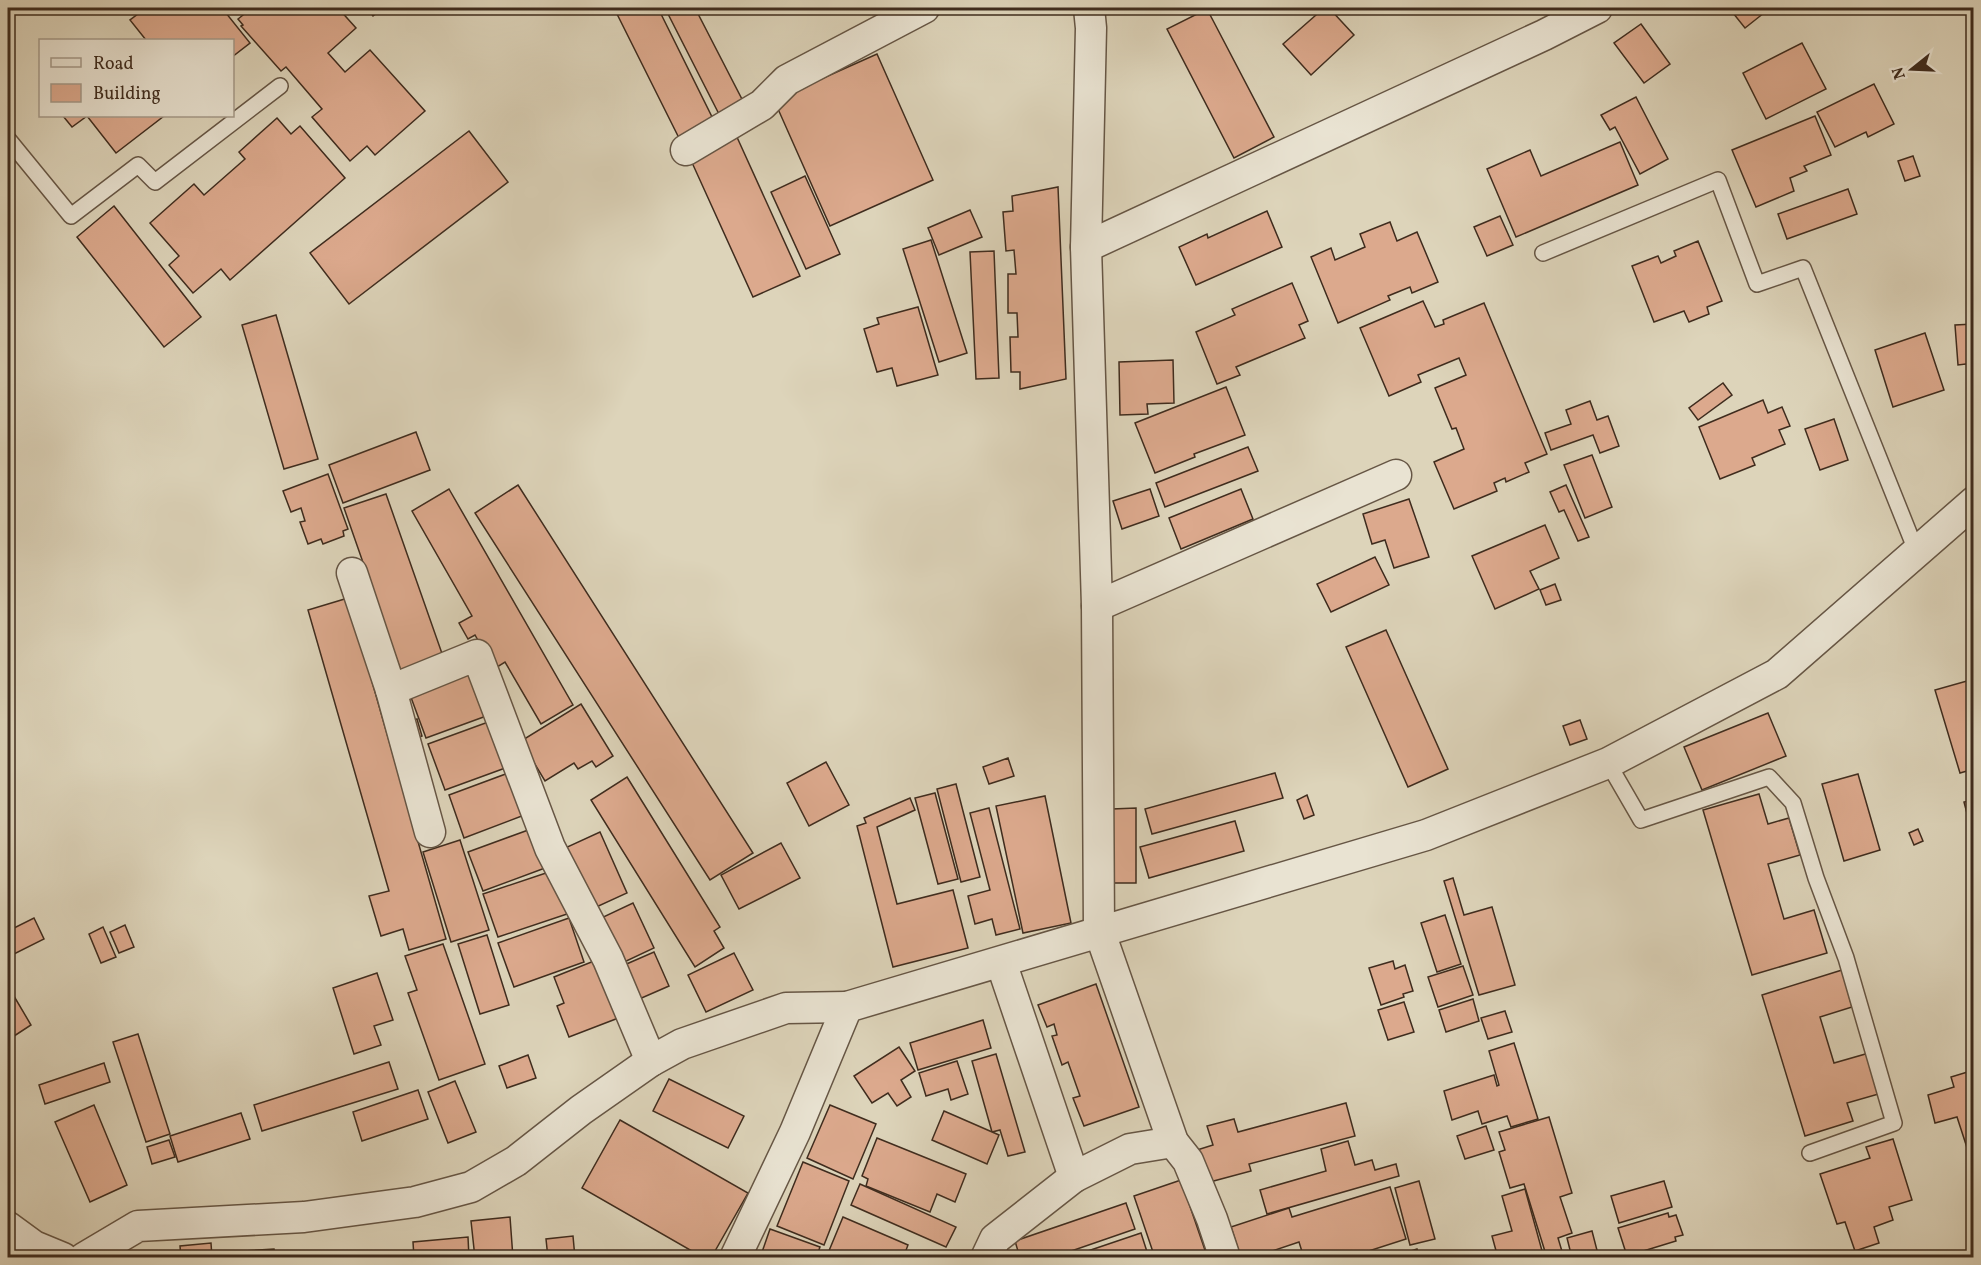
<svg xmlns="http://www.w3.org/2000/svg" width="1981" height="1265" font-family="Vollkorn,serif">
<style>
.building{fill:#dca98d;stroke:#3f2c1e;stroke-width:1.5}
.lines{fill:none;stroke-linecap:round;stroke-linejoin:round}
.service-casing{stroke:#665645;stroke-width:18}
.minor-casing{stroke:#665645;stroke-width:33}
.service{stroke:#e9e3d2;stroke-width:15}
.minor{stroke:#e9e3d2;stroke-width:30}
</style>
<rect width="100%" height="100%" fill="#ddd4ba"/>
<filter id="stains"><feTurbulence type="fractalNoise" baseFrequency=".00333" numOctaves="4"/><feColorMatrix values="0 0 0 0 .2 0 0 0 0 .09 0 0 0 0 .02 0 0 0 .5 -.17"/></filter>
<radialGradient id="worn" r=".72"><stop offset=".6" stop-color="#630" stop-opacity="0"/><stop offset="1" stop-color="#630" stop-opacity=".3"/></radialGradient>
<!-- building -->
<g class="building">
<polygon points="146,8 222,8 250,43 232,57 232,40 146,40 130,20"/>
<polygon points="252,8 338,8 356,28 328,53 345,72 370,50 425,111 375,155 367,146 350,161 312,117 322,109 286,67 281,71 241,26 243,25 238,19"/>
<polygon points="367,8 383,8 373,16"/>
<polygon points="614,8 658,8 717,127 682,144"/>
<polygon points="665,8 695,8 746,107 722,120"/>
<polygon points="1258,8 1272,8 1263,14"/>
<polygon points="1324,8 1329,8 1354,35 1311,75 1283,44"/>
<polygon points="1729,8 1767,8 1769,9 1745,28"/>
<polygon points="1207,9 1274,137 1234,158 1167,29"/>
<polygon points="1641,24 1670,64 1644,83 1614,43"/>
<polygon points="1802,43 1826,89 1766,119 1743,73"/>
<polygon points="877,54 933,180 830,226 774,100"/>
<polygon points="1874,84 1894,124 1868,137 1866,132 1835,147 1817,112"/>
<polygon points="1636,97 1668,159 1640,174 1615,127 1610,130 1601,115"/>
<polygon points="63,116 87,116 72,127"/>
<polygon points="87,116 164,116 116,153"/>
<polygon points="1815,116 1831,155 1804,166 1807,171 1790,178 1794,191 1756,207 1732,150"/>
<polygon points="277,118 291,134 300,126 345,178 230,280 221,269 193,293 169,265 179,256 150,223 194,184 204,195 245,159 239,152"/>
<polygon points="469,131 508,182 349,304 310,253"/>
<polygon points="736,135 800,276 753,297 689,156"/>
<polygon points="1620,142 1638,185 1516,237 1487,169 1530,150 1541,176"/>
<polygon points="1913,156 1920,176 1905,181 1898,161"/>
<polygon points="805,176 840,254 806,269 771,192"/>
<polygon points="1058,187 1066,379 1020,389 1020,372 1011,372 1010,337 1018,337 1017,313 1008,313 1008,274 1016,274 1014,250 1006,251 1003,212 1013,211 1012,196"/>
<polygon points="1848,189 1857,214 1787,239 1778,214"/>
<polygon points="114,206 201,317 164,347 77,237"/>
<polygon points="970,210 982,237 939,255 928,228"/>
<polygon points="1267,211 1282,247 1196,285 1179,247 1207,234 1208,238"/>
<polygon points="1500,216 1513,245 1487,256 1474,227"/>
<polygon points="1390,222 1397,241 1417,232 1438,282 1412,293 1410,287 1388,296 1390,300 1338,323 1311,257 1331,248 1335,260 1365,247 1360,234"/>
<polygon points="931,240 967,353 939,362 903,249"/>
<polygon points="1698,241 1722,301 1707,307 1709,314 1689,322 1684,311 1654,322 1632,266 1658,256 1661,263 1676,256 1674,251"/>
<polygon points="994,251 999,378 976,379 970,252"/>
<polygon points="1292,283 1308,321 1299,325 1305,338 1236,367 1240,375 1217,384 1196,332 1235,315 1232,309"/>
<polygon points="1423,301 1435,327 1444,324 1443,320 1484,303 1547,454 1525,463 1529,472 1506,482 1505,478 1494,483 1497,491 1454,509 1434,462 1464,449 1456,428 1452,429 1435,388 1466,375 1459,358 1418,375 1421,382 1389,396 1360,328"/>
<polygon points="918,307 938,375 897,386 892,368 877,372 864,329 879,324 877,318"/>
<polygon points="276,315 318,459 284,469 242,325"/>
<polygon points="1974,324 1974,363 1958,365 1955,325"/>
<polygon points="1925,333 1944,390 1893,407 1875,350"/>
<polygon points="1173,360 1174,403 1147,404 1148,414 1120,415 1119,362"/>
<polygon points="1723,383 1732,395 1698,420 1689,408"/>
<polygon points="1226,387 1245,435 1194,454 1195,457 1155,473 1135,423"/>
<polygon points="1763,400 1768,413 1782,407 1790,426 1779,430 1785,444 1752,458 1755,465 1720,479 1699,427"/>
<polygon points="1590,401 1597,420 1608,416 1619,446 1600,453 1593,435 1551,450 1545,433 1571,424 1566,410"/>
<polygon points="1834,419 1848,460 1820,470 1805,429"/>
<polygon points="416,432 430,470 343,503 329,465"/>
<polygon points="1248,447 1258,471 1165,507 1156,483"/>
<polygon points="1592,455 1612,507 1585,518 1564,465"/>
<polygon points="328,474 348,529 343,531 344,536 323,544 321,539 308,544 300,522 305,521 301,508 291,512 283,491"/>
<polygon points="518,485 753,853 710,880 475,513"/>
<polygon points="1566,485 1589,537 1578,541 1564,510 1559,512 1550,492"/>
<polygon points="449,489 573,705 541,724 505,662 494,669 475,635 468,639 459,623 472,616 412,511"/>
<polygon points="1150,489 1159,516 1122,529 1113,501"/>
<polygon points="1241,489 1253,519 1181,549 1169,518"/>
<polygon points="386,494 445,662 403,677 344,508"/>
<polygon points="1409,499 1429,557 1394,568 1385,540 1372,544 1363,514"/>
<polygon points="1545,525 1559,558 1530,571 1539,589 1495,609 1472,556"/>
<polygon points="1375,557 1389,585 1331,612 1317,584"/>
<polygon points="1555,584 1561,600 1546,605 1540,590"/>
<polygon points="348,598 446,939 409,950 403,929 381,936 369,896 389,891 308,610"/>
<polygon points="1386,630 1448,769 1408,787 1346,647"/>
<polygon points="471,669 489,715 426,738 409,692"/>
<polygon points="1974,679 1974,769 1960,773 1935,690"/>
<polygon points="581,704 613,756 596,767 592,761 578,769 574,763 545,781 521,741"/>
<polygon points="1768,713 1786,756 1702,790 1684,747"/>
<polygon points="417,719 422,736 411,740 405,723"/>
<polygon points="1580,720 1587,739 1570,745 1563,726"/>
<polygon points="491,721 508,767 445,790 428,744"/>
<polygon points="1008,758 1014,776 989,784 983,767"/>
<polygon points="826,762 849,805 809,826 787,783"/>
<polygon points="511,772 527,814 464,838 449,795"/>
<polygon points="1275,773 1283,798 1152,834 1145,809"/>
<polygon points="1858,774 1880,850 1844,861 1822,784"/>
<polygon points="627,777 720,927 714,931 724,948 695,967 591,800"/>
<polygon points="956,784 980,877 961,882 937,789"/>
<polygon points="935,793 958,879 938,884 915,798"/>
<polygon points="1759,794 1768,824 1789,818 1800,855 1768,864 1784,919 1814,910 1827,953 1752,975 1703,810"/>
<polygon points="1307,795 1314,815 1304,819 1297,800"/>
<polygon points="1045,796 1071,923 1023,933 996,806"/>
<polygon points="910,798 915,810 877,827 897,904 953,890 968,948 893,967 857,826 866,823 864,818"/>
<polygon points="1974,800 1974,840 1964,802"/>
<polygon points="989,808 1020,929 996,935 992,919 975,924 968,896 990,890 970,813"/>
<polygon points="1136,808 1136,883 1113,883 1112,809"/>
<polygon points="1235,821 1244,851 1149,878 1140,847"/>
<polygon points="531,829 545,868 483,891 468,852"/>
<polygon points="1918,829 1923,841 1914,845 1909,833"/>
<polygon points="600,832 627,893 592,909 565,848"/>
<polygon points="460,840 489,930 451,942 423,852"/>
<polygon points="781,843 800,878 739,909 721,875"/>
<polygon points="555,870 570,913 498,937 483,894"/>
<polygon points="1453,878 1464,915 1492,907 1515,985 1479,995 1444,881"/>
<polygon points="633,903 654,948 620,964 599,919"/>
<polygon points="1445,915 1461,964 1437,972 1421,923"/>
<polygon points="34,918 44,939 8,957 8,931"/>
<polygon points="569,918 584,962 514,987 498,943"/>
<polygon points="125,925 134,947 119,953 110,932"/>
<polygon points="103,927 116,957 101,963 89,934"/>
<polygon points="487,935 509,1005 480,1014 458,944"/>
<polygon points="443,944 485,1064 439,1080 408,993 417,990 405,956"/>
<polygon points="654,952 669,986 637,1000 622,966"/>
<polygon points="734,953 753,990 706,1012 688,975"/>
<polygon points="599,959 621,1017 569,1037 557,1006 564,1003 554,977"/>
<polygon points="1393,961 1395,969 1405,965 1413,991 1403,994 1404,997 1381,1005 1369,968"/>
<polygon points="1463,966 1473,995 1438,1007 1428,977"/>
<polygon points="1842,970 1852,1007 1820,1017 1834,1063 1869,1053 1882,1093 1847,1103 1853,1121 1805,1136 1762,995"/>
<polygon points="377,973 393,1020 374,1026 381,1045 354,1054 333,988"/>
<polygon points="1096,984 1139,1107 1084,1126 1073,1098 1080,1096 1068,1062 1062,1065 1052,1036 1057,1035 1054,1024 1047,1027 1038,1005"/>
<polygon points="8,986 31,1025 8,1040"/>
<polygon points="1473,999 1479,1021 1446,1032 1439,1010"/>
<polygon points="1404,1002 1414,1032 1388,1040 1378,1010"/>
<polygon points="1505,1011 1512,1032 1488,1039 1481,1018"/>
<polygon points="983,1020 991,1048 918,1070 910,1043"/>
<polygon points="138,1034 170,1134 146,1142 113,1042"/>
<polygon points="1514,1043 1538,1119 1511,1127 1507,1116 1482,1124 1478,1111 1452,1120 1444,1091 1494,1075 1497,1086 1499,1085 1489,1051"/>
<polygon points="899,1047 915,1071 901,1080 911,1097 897,1106 888,1093 872,1103 854,1076"/>
<polygon points="996,1054 1025,1152 1008,1156 1000,1130 992,1132 972,1061"/>
<polygon points="528,1055 536,1078 507,1088 499,1066"/>
<polygon points="957,1061 968,1094 951,1100 948,1089 926,1096 919,1073"/>
<polygon points="389,1062 398,1089 262,1131 254,1105"/>
<polygon points="104,1063 110,1082 45,1104 39,1085"/>
<polygon points="1974,1070 1974,1163 1972,1163 1957,1117 1935,1123 1928,1095 1954,1087 1951,1077"/>
<polygon points="669,1079 744,1116 728,1148 653,1111"/>
<polygon points="455,1081 476,1132 448,1143 428,1092"/>
<polygon points="418,1090 428,1119 362,1141 353,1112"/>
<polygon points="1346,1103 1355,1136 1249,1164 1251,1171 1206,1183 1197,1150 1213,1145 1207,1126 1234,1119 1238,1132"/>
<polygon points="94,1105 127,1185 90,1202 55,1122"/>
<polygon points="830,1105 876,1124 853,1179 807,1158"/>
<polygon points="944,1111 999,1135 987,1164 932,1140"/>
<polygon points="241,1113 250,1139 178,1162 170,1136"/>
<polygon points="1549,1117 1572,1193 1560,1197 1572,1233 1558,1238 1564,1258 1547,1258 1524,1184 1510,1188 1499,1152 1505,1150 1499,1132"/>
<polygon points="620,1120 748,1193 711,1258 704,1258 582,1188"/>
<polygon points="1486,1126 1494,1150 1465,1159 1457,1136"/>
<polygon points="877,1138 966,1174 955,1202 937,1194 930,1212 866,1186 868,1179 862,1176"/>
<polygon points="1893,1139 1912,1200 1889,1207 1893,1220 1874,1227 1879,1243 1855,1251 1845,1222 1837,1224 1820,1174 1870,1158 1866,1147"/>
<polygon points="169,1140 175,1157 152,1164 147,1147"/>
<polygon points="1348,1141 1355,1165 1372,1160 1375,1170 1396,1164 1399,1176 1267,1214 1260,1190 1326,1171 1321,1149"/>
<polygon points="803,1162 849,1181 824,1245 777,1226"/>
<polygon points="1181,1180 1207,1256 1155,1258 1134,1196"/>
<polygon points="1419,1181 1435,1239 1410,1245 1395,1188"/>
<polygon points="1664,1181 1672,1207 1619,1223 1611,1196"/>
<polygon points="860,1184 956,1227 946,1247 851,1205"/>
<polygon points="1390,1187 1406,1239 1347,1258 1304,1258 1299,1242 1251,1258 1241,1258 1231,1227 1289,1208 1292,1217"/>
<polygon points="1525,1189 1544,1258 1498,1258 1492,1236 1512,1231 1502,1196"/>
<polygon points="1126,1203 1135,1229 1051,1258 1020,1258 1015,1241"/>
<polygon points="1668,1213 1669,1217 1676,1215 1683,1235 1675,1237 1676,1241 1627,1256 1618,1228"/>
<polygon points="510,1217 513,1258 475,1258 471,1221"/>
<polygon points="843,1217 908,1245 903,1258 826,1258"/>
<polygon points="770,1229 820,1247 816,1258 760,1258"/>
<polygon points="1592,1231 1599,1258 1572,1258 1567,1238"/>
<polygon points="1141,1233 1149,1258 1067,1258"/>
<polygon points="573,1236 575,1258 548,1258 546,1239"/>
<polygon points="468,1237 469,1258 414,1258 413,1242"/>
<polygon points="211,1243 212,1258 181,1258 180,1246"/>
<polygon points="274,1249 275,1258 244,1258 244,1251"/>
<polygon points="1417,1249 1420,1258 1390,1258"/>
<polygon points="337,1253 338,1258 279,1258"/>
</g>
<g class="lines">
<defs>
<g id="service">
<polyline points="8,139 71,216 138,165 155,182 280,86"/>
<polyline points="1543,253 1718,180 1757,284 1803,268 1917,553"/>
<polyline points="1608,763 1641,820 1769,777 1793,803 1816,878 1846,958 1894,1123 1810,1153"/>
</g>
<g id="minor">
<polyline points="1089,8 1091,28 1086,247 1097,606 1099,930 1173,1142 1188,1161 1212,1219 1225,1258"/>
<polyline points="686,150 762,105 787,80 924,8"/>
<polyline points="1086,247 1544,35 1597,8"/>
<polyline points="352,573 391,690 430,832"/>
<polyline points="1097,606 1396,475"/>
<polyline points="391,690 477,655 550,848 608,959 651,1061"/>
<polyline points="1001,962 1074,1177"/>
<polyline points="8,1227 34,1246 63,1258"/>
<polyline points="84,1258 138,1226 304,1217 415,1202 471,1187 516,1161 581,1110 651,1061 682,1044 786,1008 847,1007"/>
<polyline points="735,1258 795,1132 847,1007 1426,835 1608,763 1777,674 1974,502"/>
<polyline points="986,1258 995,1239 1074,1177 1130,1149 1173,1142"/>
</g>
</defs>
<!-- service casing -->
<use href="#service" class="service-casing"/>
<!-- minor casing -->
<use href="#minor" class="minor-casing"/>
<!-- service -->
<use href="#service" class="service"/>
<!-- minor -->
<use href="#minor" class="minor"/>
</g>
<!-- margin -->
<rect width="1981" height="1265" fill="none" stroke="#ddd4ba" stroke-width="30"/>
<rect x="9" y="9" width="1963" height="1247" fill="none" stroke="#3f2c1e" stroke-width="3"/>
<rect x="15" y="15" width="1951" height="1235" fill="none" stroke="#3f2c1e" stroke-width="1.5"/>
<!-- legend -->
<rect x="39" y="39" width="195" height="78" fill="#e9e3d2" stroke="#a59a8a" stroke-width="1.5"/>
<rect x="51" y="58" width="30" height="9" fill="#e9e3d2" stroke="#a59a8a" stroke-width="1.5"/>
<text x="93" y="69" font-size="18" fill="#3f2c1e">Road</text>
<rect x="51" y="84" width="30" height="18" fill="#dca98d" stroke="#a59a8a" stroke-width="1.5"/>
<text x="93" y="99" font-size="18" fill="#3f2c1e">Building</text>
<!-- north arrow -->
<g transform="translate(1912 69) rotate(252)" stroke="#e9e3d2" stroke-width="4.5" paint-order="stroke">
<path d="M0-4.5L10 22L0 15L-10 22Z" fill="#3f2c1e"/>
<text y="-9" font-size="16" font-weight="bold" text-anchor="middle" fill="#3f2c1e">N</text>
</g>
<rect width="100%" height="100%" filter="url(#stains)"/>
<rect width="100%" height="100%" fill="url(#worn)"/>
</svg>
